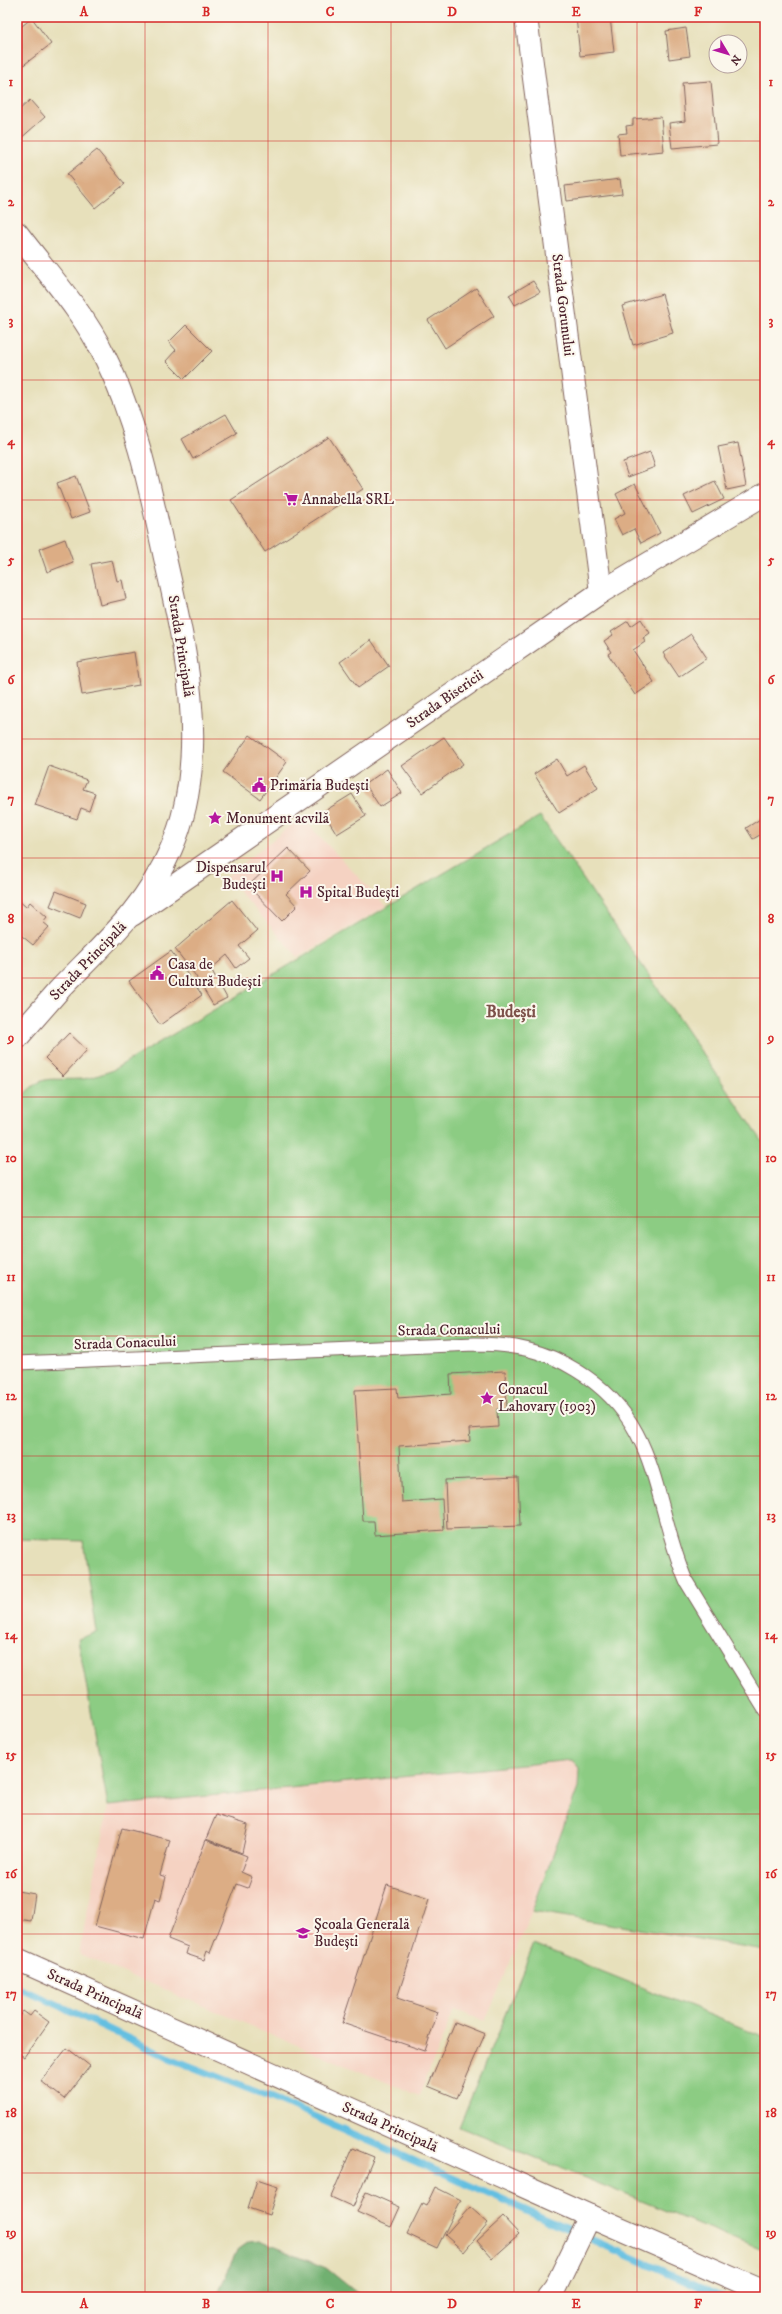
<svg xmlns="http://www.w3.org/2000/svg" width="782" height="2314" font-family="'IM FELL DW Pica',serif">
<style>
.built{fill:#f5d2c2}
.green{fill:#8ccc83;stroke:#6b7657}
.forest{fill:#71b071;stroke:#5e684e}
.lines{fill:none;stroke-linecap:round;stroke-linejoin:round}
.stream{stroke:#63bfe1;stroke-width:7}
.building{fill:#dcad85}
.service-casing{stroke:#81635d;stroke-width:15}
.minor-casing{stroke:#81635d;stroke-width:24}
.secondary-casing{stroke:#81635d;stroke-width:24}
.service{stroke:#fff;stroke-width:13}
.minor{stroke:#fff;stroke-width:22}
.secondary{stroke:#fff;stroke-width:22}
.grid{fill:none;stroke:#d62828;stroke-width:1;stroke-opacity:0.55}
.labels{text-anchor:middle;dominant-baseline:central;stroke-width:4;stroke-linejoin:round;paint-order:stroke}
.street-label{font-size:15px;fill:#4a1f2b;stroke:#fbf7ec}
.poi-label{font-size:15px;fill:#4a1f2b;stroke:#fbf7ec;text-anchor:start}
.quarter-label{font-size:17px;font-weight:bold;fill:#7d514a;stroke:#fbf7ec}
.neatline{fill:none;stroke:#d62828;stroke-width:1.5}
.grid-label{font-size:13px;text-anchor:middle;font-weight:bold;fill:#d62828}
</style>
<rect width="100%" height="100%" fill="#fbf7ec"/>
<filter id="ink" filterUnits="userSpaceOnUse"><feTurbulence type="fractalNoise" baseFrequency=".025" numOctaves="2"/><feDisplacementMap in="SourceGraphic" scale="8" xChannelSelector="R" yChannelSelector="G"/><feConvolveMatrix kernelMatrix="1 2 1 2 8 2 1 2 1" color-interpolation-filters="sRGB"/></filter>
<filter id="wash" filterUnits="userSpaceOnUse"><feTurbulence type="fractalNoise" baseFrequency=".012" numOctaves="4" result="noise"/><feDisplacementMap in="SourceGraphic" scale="16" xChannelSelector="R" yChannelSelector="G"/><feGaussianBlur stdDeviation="0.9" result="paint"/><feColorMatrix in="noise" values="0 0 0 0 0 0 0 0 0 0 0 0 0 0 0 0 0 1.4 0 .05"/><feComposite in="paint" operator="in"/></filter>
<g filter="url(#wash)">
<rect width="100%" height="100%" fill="#e7e0bb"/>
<!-- built -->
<g class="built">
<polygon points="301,817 386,906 298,957 226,877"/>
<polygon points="572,1760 579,1769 578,1788 532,1911 485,2021 454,2010 419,2096 79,1954 108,1806"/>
</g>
<!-- green -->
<g class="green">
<path d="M540,816L765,1145V1950L532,1911L578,1788L579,1769L572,1760L108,1806L78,1639L97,1632L83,1541L17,1539V1102C44,1072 44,1081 80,1079C90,1079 101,1074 111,1071Z"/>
<polygon points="534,1944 765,2037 765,2251 459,2127"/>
</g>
<!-- forest -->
<polygon class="forest" points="260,2241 326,2268 362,2297 216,2297 238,2249 248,2242"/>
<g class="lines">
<!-- stream -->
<polyline class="stream" points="17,1988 54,2003 167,2057 279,2101 721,2297"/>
</g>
<g id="blocks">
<!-- building -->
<g class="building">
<polygon points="576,17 610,17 614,52 580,56"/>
<polygon points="32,18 51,44 17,70 17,30"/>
<polygon points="686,28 690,56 669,59 666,31"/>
<polygon points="711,81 717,144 672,148 669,123 685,121 682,83"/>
<polygon points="30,100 45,117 19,140 17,138 17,112"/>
<polygon points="661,117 664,151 620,155 618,134 627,133 626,126 633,125 633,119"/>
<polygon points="97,150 125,184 95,208 67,174"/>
<polygon points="620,179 622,194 567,201 565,186"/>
<polygon points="533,281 540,292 515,305 509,295"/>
<polygon points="476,288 494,316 445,348 428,320"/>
<polygon points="662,294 673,333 633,345 622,306"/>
<polygon points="186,325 212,351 184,379 166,361 176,350 169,342"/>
<polygon points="226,414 237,433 193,459 182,439"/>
<polygon points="329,437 363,489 265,552 231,500"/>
<polygon points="738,443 746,486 727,490 718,447"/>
<polygon points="650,452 655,467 628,477 623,462"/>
<polygon points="76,476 90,512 71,519 57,483"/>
<polygon points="715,481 724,499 693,514 684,496"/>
<polygon points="635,484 660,533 641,543 634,529 622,535 614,519 625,513 616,494"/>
<polygon points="65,539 73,562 47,572 39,549"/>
<polygon points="112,560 117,581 122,580 126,599 100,605 91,564"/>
<polygon points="641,619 650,633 643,638 645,642 633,650 654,682 635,695 608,654 611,652 604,641 613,635 611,632 628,621 631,626"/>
<polygon points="691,634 707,658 679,677 663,653"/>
<polygon points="371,640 389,666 358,688 340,662"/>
<polygon points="134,652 139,685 82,695 77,662"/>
<polygon points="250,735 287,762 260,799 223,772"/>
<polygon points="444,737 463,764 422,793 402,766"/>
<polygon points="557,759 567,776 584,765 598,788 559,813 534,774"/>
<polygon points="49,766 87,780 83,789 95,793 89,811 81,808 77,819 35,805"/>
<polygon points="387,769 402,793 380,807 365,784"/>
<polygon points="352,794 366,816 337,834 323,812"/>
<polygon points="765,816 765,832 753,839 746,828"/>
<polygon points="288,848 310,871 286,894 297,906 282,921 248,886"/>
<polygon points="56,891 86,903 80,918 50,906"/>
<polygon points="17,899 26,907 30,902 47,917 43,922 49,927 33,945 17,932"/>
<polygon points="232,900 257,931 239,946 249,958 236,968 227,955 211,969 227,998 213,1005 195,975 175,949"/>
<polygon points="171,951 202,995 160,1025 129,981"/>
<polygon points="69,1033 87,1050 63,1076 45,1058"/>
<polygon points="505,1371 507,1409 497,1409 498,1427 469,1429 470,1441 399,1446 402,1502 442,1499 444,1530 375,1535 374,1521 363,1521 355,1390 397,1388 398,1398 451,1394 450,1374"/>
<polygon points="518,1477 520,1526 447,1529 445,1480"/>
<polygon points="216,1815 248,1825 242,1853 206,1839"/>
<polygon points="122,1828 170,1840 160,1875 166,1877 160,1900 155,1898 144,1939 95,1926"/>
<polygon points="206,1840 247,1856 241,1872 252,1877 248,1888 237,1884 210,1953 207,1951 204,1960 186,1954 188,1947 168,1939"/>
<polygon points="387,1885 429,1899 397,1998 438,2012 425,2051 342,2023"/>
<polygon points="17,1891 35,1894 31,1921 17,1919"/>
<polygon points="23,2011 30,2016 34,2011 49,2022 24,2057 17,2052 17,2019"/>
<polygon points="455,2022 485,2034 457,2098 428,2086"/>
<polygon points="67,2048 90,2066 64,2099 41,2081"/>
<polygon points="352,2148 374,2157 353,2207 331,2197"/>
<polygon points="257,2180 278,2187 269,2215 248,2208"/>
<polygon points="435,2187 461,2200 437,2248 407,2234 422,2204 426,2206"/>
<polygon points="366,2192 400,2207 391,2227 357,2212"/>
<polygon points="470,2207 488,2223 464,2252 445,2235"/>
<polygon points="503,2217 519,2234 492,2258 477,2241"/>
</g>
</g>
</g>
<g filter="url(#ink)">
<use href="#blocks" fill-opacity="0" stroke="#81635d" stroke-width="1"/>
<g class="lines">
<defs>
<path id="service" d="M17,1363L475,1344C512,1344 544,1350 576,1370C661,1421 652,1501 686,1581L765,1710"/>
<g id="minor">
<polyline points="526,17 601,592"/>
<polyline points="132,915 601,592 765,494"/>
<polyline points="548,2297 555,2288 590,2216"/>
</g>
<g id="secondary">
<path d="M17,233C47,273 82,310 104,355C136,419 150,488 165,558C179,619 194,684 192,747C191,781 185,818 171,849C146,908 102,945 59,990C45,1006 31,1022 17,1038"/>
<polyline points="17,1959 590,2216 765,2292"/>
</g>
</defs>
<!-- service casing -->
<use href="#service" class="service-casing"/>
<!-- minor casing -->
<use href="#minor" class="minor-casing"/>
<!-- secondary casing -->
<use href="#secondary" class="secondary-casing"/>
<!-- service -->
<use href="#service" class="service"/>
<!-- minor -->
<use href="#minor" class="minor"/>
<!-- secondary -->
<use href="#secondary" class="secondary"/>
</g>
</g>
<!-- grid -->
<path class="grid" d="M145,17V2297M268,17V2297M391,17V2297M514,17V2297M637,17V2297M17,141H765M17,261H765M17,380H765M17,500H765M17,619H765M17,739H765M17,858H765M17,978H765M17,1097H765M17,1217H765M17,1336H765M17,1456H765M17,1575H765M17,1695H765M17,1814H765M17,1934H765M17,2053H765M17,2173H765"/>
<!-- icons -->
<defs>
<symbol id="supermarket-bare" viewBox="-9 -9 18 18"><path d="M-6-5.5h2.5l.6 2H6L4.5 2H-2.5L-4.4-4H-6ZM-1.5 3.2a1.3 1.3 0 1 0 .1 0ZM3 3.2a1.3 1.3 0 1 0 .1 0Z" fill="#b5179e" stroke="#fbf7ec" stroke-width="2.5" paint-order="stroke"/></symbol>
<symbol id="civic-bare" viewBox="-9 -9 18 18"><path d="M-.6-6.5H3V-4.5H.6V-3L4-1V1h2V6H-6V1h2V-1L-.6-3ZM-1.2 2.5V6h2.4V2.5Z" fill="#b5179e" stroke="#fbf7ec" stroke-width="2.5" paint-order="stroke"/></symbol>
<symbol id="sight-bare" viewBox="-9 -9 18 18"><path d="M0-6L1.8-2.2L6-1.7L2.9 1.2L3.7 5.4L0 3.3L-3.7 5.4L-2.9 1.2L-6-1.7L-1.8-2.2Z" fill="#b5179e" stroke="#fbf7ec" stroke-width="2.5" paint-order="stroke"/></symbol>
<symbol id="hospital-bare" viewBox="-9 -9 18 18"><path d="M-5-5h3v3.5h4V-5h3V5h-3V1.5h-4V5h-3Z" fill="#b5179e" stroke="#fbf7ec" stroke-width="2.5" paint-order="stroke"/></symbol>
<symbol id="school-bare" viewBox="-9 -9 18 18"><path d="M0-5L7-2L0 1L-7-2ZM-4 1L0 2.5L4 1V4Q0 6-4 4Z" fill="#b5179e" stroke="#fbf7ec" stroke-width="2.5" paint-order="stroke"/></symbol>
</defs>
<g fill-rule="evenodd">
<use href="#supermarket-bare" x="281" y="489" width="20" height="20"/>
<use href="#civic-bare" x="249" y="775" width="20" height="20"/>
<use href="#sight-bare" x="205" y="808" width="20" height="20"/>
<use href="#hospital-bare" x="267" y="866" width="20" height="20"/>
<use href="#hospital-bare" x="296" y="882" width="20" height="20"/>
<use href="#civic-bare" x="147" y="963" width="20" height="20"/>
<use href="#sight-bare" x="477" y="1388" width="20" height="20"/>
<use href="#school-bare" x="293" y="1923" width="20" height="20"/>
</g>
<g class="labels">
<!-- street labels -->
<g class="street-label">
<text transform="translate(563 305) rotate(83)">Strada Gorunului</text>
<text transform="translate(181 646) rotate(81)">Strada Principală</text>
<text transform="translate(445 699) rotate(-35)">Strada Bisericii</text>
<text transform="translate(88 961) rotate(-46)">Strada Principală</text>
<text transform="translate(449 1330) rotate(-1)">Strada Conacului</text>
<text transform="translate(125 1343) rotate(-2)">Strada Conacului</text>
<text transform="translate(95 1994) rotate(24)">Strada Principală</text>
<text transform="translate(390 2127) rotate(24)">Strada Principală</text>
</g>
<!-- poi labels -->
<g class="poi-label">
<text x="302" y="499">Annabella SRL</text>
<text x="270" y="785">Primăria Budești</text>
<text x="226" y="818">Monument acvilă</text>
<text x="266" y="867" text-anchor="end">Dispensarul<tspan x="266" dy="17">Budești</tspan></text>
<text x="317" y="892">Spital Budești</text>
<text x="168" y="964">Casa de<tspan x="168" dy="17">Cultură Budești</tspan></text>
<text x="498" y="1389">Conacul<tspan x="498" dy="17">Lahovary (1903)</tspan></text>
<text x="314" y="1924">Școala Generală<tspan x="314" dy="17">Budești</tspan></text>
</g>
<!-- quarter labels -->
<g class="quarter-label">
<text x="511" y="1012">Budești</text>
</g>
</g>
<!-- margin -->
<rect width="782" height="2314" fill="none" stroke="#fbf7ec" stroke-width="44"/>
<!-- north arrow -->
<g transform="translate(728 54) rotate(128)"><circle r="19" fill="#fbf7ec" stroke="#b4a19f"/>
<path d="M0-3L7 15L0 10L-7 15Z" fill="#b5179e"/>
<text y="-6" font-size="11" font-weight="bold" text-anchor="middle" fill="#4a1f2b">N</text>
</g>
<rect x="22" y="22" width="738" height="2270" class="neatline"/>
<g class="grid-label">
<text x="84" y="16">A</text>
<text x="206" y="16">B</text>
<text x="330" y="16">C</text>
<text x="452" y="16">D</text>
<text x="576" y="16">E</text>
<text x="698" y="16">F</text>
<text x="11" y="86">1</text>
<text x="771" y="86">1</text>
<text x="11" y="206">2</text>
<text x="771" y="206">2</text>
<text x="11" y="325">3</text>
<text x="771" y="325">3</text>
<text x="11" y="445">4</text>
<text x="771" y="445">4</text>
<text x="11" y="564">5</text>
<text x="771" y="564">5</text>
<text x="11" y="684">6</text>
<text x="771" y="684">6</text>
<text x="11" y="803">7</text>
<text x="771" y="803">7</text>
<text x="11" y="923">8</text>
<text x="771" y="923">8</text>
<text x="11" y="1042">9</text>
<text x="771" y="1042">9</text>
<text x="11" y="1162">10</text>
<text x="771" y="1162">10</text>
<text x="11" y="1281">11</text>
<text x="771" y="1281">11</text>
<text x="11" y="1400">12</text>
<text x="771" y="1400">12</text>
<text x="11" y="1520">13</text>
<text x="771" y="1520">13</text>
<text x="11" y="1639">14</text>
<text x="771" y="1639">14</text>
<text x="11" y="1759">15</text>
<text x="771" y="1759">15</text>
<text x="11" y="1878">16</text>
<text x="771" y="1878">16</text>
<text x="11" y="1998">17</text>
<text x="771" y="1998">17</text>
<text x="11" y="2117">18</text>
<text x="771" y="2117">18</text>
<text x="11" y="2237">19</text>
<text x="771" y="2237">19</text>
<text x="84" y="2308">A</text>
<text x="206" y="2308">B</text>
<text x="330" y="2308">C</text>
<text x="452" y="2308">D</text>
<text x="576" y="2308">E</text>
<text x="698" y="2308">F</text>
</g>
</svg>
